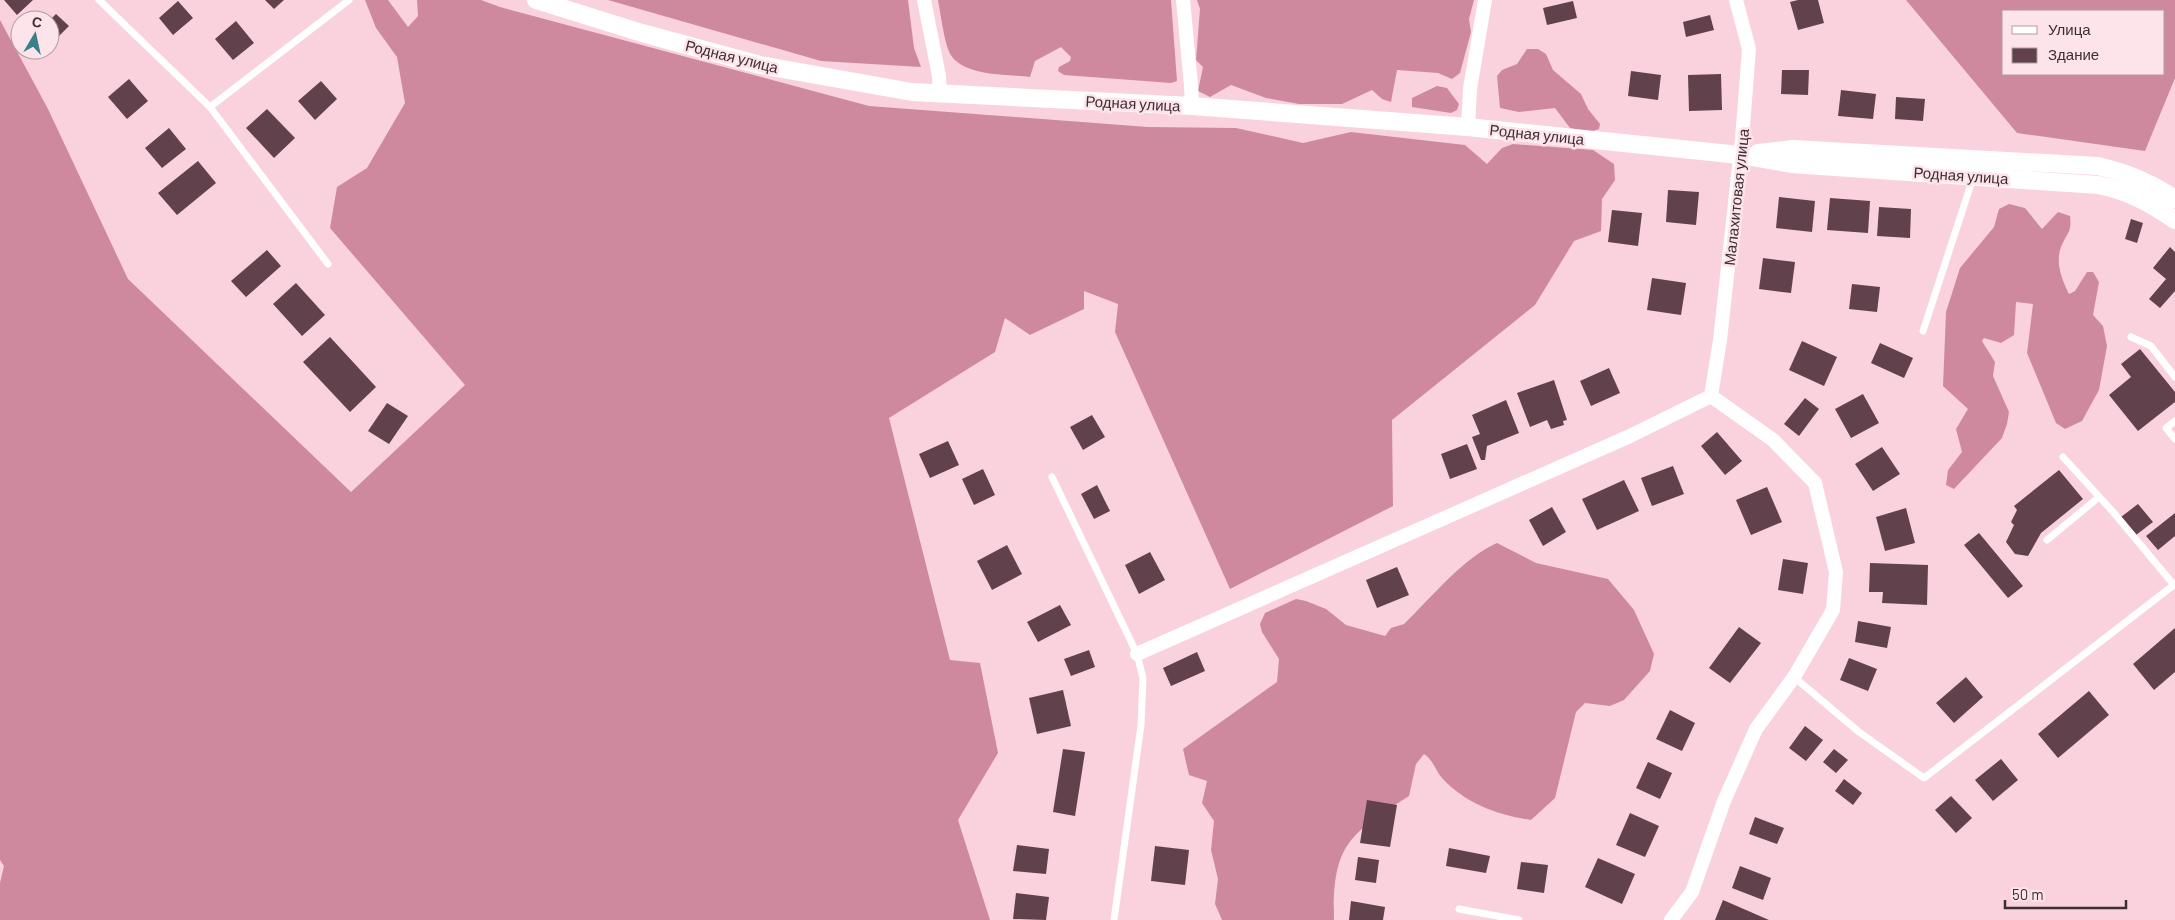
<svg xmlns="http://www.w3.org/2000/svg" width="2175" height="920" font-family="Barlow,sans-serif">
<style>
.forest{fill:#cf899f;fill-rule:evenodd}
.building{fill:#61414b}
.lines{fill:none;stroke-linecap:round;stroke-linejoin:round}
.service{stroke:#fff;stroke-width:7}
.minor{stroke:#fff;stroke-width:14}
.tertiary{stroke:#fff;stroke-width:18}
.labels{text-anchor:middle;dominant-baseline:central;stroke-width:5;stroke-linejoin:round;paint-order:stroke}
.street-label{font-size:15px;fill:#3d2e33;stroke:#fde4eb}
</style>
<rect width="100%" height="100%" fill="#fad2de"/>
<!-- forest -->
<g class="forest">
<polygon points="365,0 388,0 408,27 418,16 417,0 481,0 500,7 869,106 1148,127 1236,128 1303,143 1351,132 1465,145 1487,164 1502,148 1513,144 1593,150 1614,164 1615,180 1602,199 1601,231 1574,241 1535,305 1392,420 1393,506 1230,589 1115,332 1118,304 1084,291 1084,309 1030,335 1005,318 995,352 889,418 950,660 980,663 998,753 958,820 990,920 0,920 0,883 4,866 0,860 0,20 48,109 128,279 351,492 465,385 330,228 337,187 367,168 405,103 397,57 376,28"/>
<polygon points="608,0 908,0 914,48 921,67 821,61"/>
<path d="M938,0H1171L1177,81L1171,83L1064,75L1058,71L1059,67L1070,61L1071,57L1061,47L1035,61L1030,77C1006,74 957,77 948,49C943,34 941,16 938,0Z"/>
<polygon points="1197,0 1474,0 1469,19 1471,32 1460,73 1452,79 1438,73 1397,70 1391,102 1382,99 1372,90 1342,104 1299,104 1266,98 1231,85 1210,97 1198,91 1203,67 1196,60 1200,9"/>
<path d="M1906,0H2175V78L2145,151L2017,133ZM2004,11H2164V74H2004Z"/>
<polygon points="1527,49 1538,49 1546,54 1553,70 1581,94 1588,109 1600,124 1599,129 1590,132 1570,128 1555,108 1519,112 1500,108 1497,76 1502,70 1517,64"/>
<polygon points="1437,86 1447,88 1459,104 1457,110 1451,113 1412,107 1412,98"/>
<path d="M2009,204L2025,208L2042,229L2058,212L2070,216C2072,233 2067,232 2061,247C2055,262 2062,280 2069,294L2075,291L2087,272H2093L2099,282L2093,315L2103,326L2107,346L2099,390L2082,421L2065,429L2056,423L2027,353L2033,304L2016,302L2014,335L2001,343L1984,338L1982,341L1995,362L1993,376L2009,412L2007,424L2002,438L1954,489L1946,485L1948,470L1962,452L1956,429L1968,409L1943,386L1946,312L1960,268L1994,227L1999,209Z"/>
<path d="M1497,543L1536,563L1608,579L1634,610L1654,654L1650,671L1624,700L1610,706L1585,703L1576,712L1555,798L1531,820C1498,815 1466,804 1442,778C1435,770 1434,761 1424,754L1416,764L1409,796C1350,834 1332,844 1334,920H1222L1215,904L1218,879L1211,850L1214,821L1202,803L1207,781L1189,775L1183,749L1277,682L1279,659L1262,632L1260,624L1265,613L1296,599L1306,601L1326,609L1346,625L1385,636L1391,628L1404,624C1431,598 1464,557 1497,543Z"/>
</g>
<!-- building -->
<g class="building">
<polygon points="4,0 33,0 17,15"/>
<polygon points="265,0 284,0 274,9"/>
<polygon points="1798,0 1818,0 1824,23 1798,30 1790,2"/>
<polygon points="178,1 193,18 173,35 159,18"/>
<polygon points="1573,1 1577,18 1547,25 1543,8"/>
<polygon points="56,14 69,26 53,42 50,39 50,20"/>
<polygon points="1710,15 1714,30 1686,37 1683,22"/>
<polygon points="236,21 254,43 233,60 215,39"/>
<polygon points="1782,70 1809,70 1808,95 1781,94"/>
<polygon points="1631,71 1661,75 1658,100 1628,96"/>
<polygon points="1721,74 1722,110 1689,111 1688,75"/>
<polygon points="129,79 148,101 127,119 108,97"/>
<polygon points="321,81 337,99 315,120 298,101"/>
<polygon points="1841,90 1876,94 1873,119 1838,116"/>
<polygon points="1896,97 1925,99 1923,121 1895,119"/>
<polygon points="267,109 295,138 274,158 246,128"/>
<polygon points="169,128 186,149 162,168 145,148"/>
<polygon points="198,161 216,183 177,215 158,193"/>
<polygon points="1668,190 1699,192 1696,225 1666,222"/>
<polygon points="1779,197 1815,201 1812,232 1776,228"/>
<polygon points="1830,198 1870,201 1868,233 1827,230"/>
<polygon points="1879,207 1911,209 1910,238 1877,236"/>
<polygon points="1612,210 1642,213 1638,246 1608,242"/>
<polygon points="2131,219 2143,223 2137,243 2125,239"/>
<polygon points="2170,247 2175,252 2175,291 2160,308 2149,299 2166,279 2153,268"/>
<polygon points="267,250 281,266 246,297 231,281"/>
<polygon points="1763,258 1795,262 1791,293 1759,289"/>
<polygon points="1652,278 1686,283 1681,315 1647,310"/>
<polygon points="296,283 325,315 302,336 273,304"/>
<polygon points="1852,284 1880,287 1877,312 1849,309"/>
<polygon points="330,337 376,387 350,412 303,362"/>
<polygon points="1802,341 1837,357 1824,386 1789,370"/>
<polygon points="1880,343 1913,358 1904,378 1871,363"/>
<polygon points="2140,349 2175,392 2175,402 2138,431 2109,395 2131,377 2121,364"/>
<polygon points="1609,368 1620,393 1591,406 1580,381"/>
<polygon points="1554,380 1567,420 1563,421 1564,425 1551,429 1547,420 1530,427 1517,393"/>
<polygon points="1863,394 1879,423 1851,438 1835,409"/>
<polygon points="1805,398 1819,409 1799,436 1784,424"/>
<polygon points="1506,400 1519,433 1487,446 1485,460 1481,460 1472,437 1480,434 1472,415"/>
<polygon points="387,403 408,416 389,444 368,431"/>
<polygon points="1092,415 1105,437 1083,450 1070,427"/>
<polygon points="1717,432 1742,461 1725,475 1701,446"/>
<polygon points="948,441 959,465 930,478 919,454"/>
<polygon points="1467,444 1477,469 1450,479 1441,454"/>
<polygon points="1882,447 1900,474 1873,491 1855,464"/>
<polygon points="1673,466 1684,494 1652,506 1641,478"/>
<polygon points="983,469 995,495 974,505 962,479"/>
<polygon points="2059,470 2083,499 2041,533 2028,556 2015,554 2006,542 2014,525 2011,522 2017,510 2014,506"/>
<polygon points="1624,480 1639,511 1597,530 1582,499"/>
<polygon points="1097,485 1110,511 1094,519 1081,494"/>
<polygon points="1767,487 1782,522 1751,535 1736,500"/>
<polygon points="2138,504 2153,522 2136,535 2121,517"/>
<polygon points="1552,507 1566,532 1543,546 1529,520"/>
<polygon points="1906,508 1915,543 1885,551 1876,517"/>
<polygon points="2175,513 2175,536 2158,550 2146,536"/>
<polygon points="1979,533 2023,586 2008,598 1964,545"/>
<polygon points="1007,545 1022,574 992,590 977,561"/>
<polygon points="1150,552 1165,580 1139,594 1125,565"/>
<polygon points="1783,559 1808,563 1803,594 1778,590"/>
<polygon points="1870,563 1928,565 1927,605 1882,603 1883,592 1869,592"/>
<polygon points="1397,567 1409,595 1377,608 1366,580"/>
<polygon points="1060,605 1071,625 1038,642 1027,622"/>
<polygon points="1858,621 1891,627 1887,648 1855,642"/>
<polygon points="1739,627 1761,643 1730,683 1709,668"/>
<polygon points="2175,628 2175,672 2154,690 2133,664"/>
<polygon points="1089,650 1095,667 1071,676 1064,659"/>
<polygon points="1197,652 1205,671 1171,686 1163,668"/>
<polygon points="1849,658 1877,669 1868,691 1840,680"/>
<polygon points="1966,677 1983,697 1954,723 1936,703"/>
<polygon points="1063,690 1071,726 1037,734 1029,698"/>
<polygon points="2089,691 2109,715 2058,758 2038,734"/>
<polygon points="1670,710 1695,723 1682,751 1656,739"/>
<polygon points="1805,726 1823,740 1806,761 1789,748"/>
<polygon points="1063,749 1085,752 1075,816 1053,812"/>
<polygon points="1834,749 1848,760 1836,773 1823,762"/>
<polygon points="2001,759 2018,780 1993,801 1975,780"/>
<polygon points="1648,762 1672,773 1660,799 1636,788"/>
<polygon points="1844,779 1862,793 1853,805 1835,791"/>
<polygon points="1951,796 1972,818 1956,833 1935,810"/>
<polygon points="1367,800 1397,805 1390,847 1360,843"/>
<polygon points="1630,813 1659,826 1645,857 1616,845"/>
<polygon points="1755,817 1784,828 1777,844 1749,834"/>
<polygon points="1017,845 1049,849 1046,874 1013,871"/>
<polygon points="1155,846 1189,850 1185,885 1151,881"/>
<polygon points="1449,848 1490,856 1486,873 1446,866"/>
<polygon points="1358,857 1379,860 1376,883 1355,880"/>
<polygon points="1598,858 1635,874 1622,904 1585,887"/>
<polygon points="1521,862 1548,865 1544,893 1517,889"/>
<polygon points="1740,866 1771,878 1763,900 1732,888"/>
<polygon points="1016,893 1049,897 1046,920 1013,919"/>
<polygon points="1723,900 1769,920 1715,920"/>
<polygon points="1351,901 1385,907 1383,920 1349,920"/>
</g>
<g class="lines">
<!-- service -->
<g class="service">
<polyline points="99,0 210,107 328,264"/>
<polyline points="210,107 349,0"/>
<polyline points="1923,331 1973,178"/>
<polyline points="2131,337 2151,346 2175,377"/>
<polyline points="2175,421 2166,428 2175,439"/>
<polyline points="2063,457 2114,513 2174,585"/>
<polyline points="1052,477 1137,654 1143,678 1141,725 1114,920"/>
<polyline points="2047,540 2099,497"/>
<polyline points="1794,677 1859,732 1924,778 2175,584"/>
<polyline points="1459,909 1519,920"/>
</g>
<!-- minor -->
<g class="minor">
<polyline points="924,0 939,76 940,95"/>
<polyline points="1183,0 1191,85 1192,106"/>
<polyline points="1468,127 1470,89 1485,0"/>
<polyline points="1711,396 1720,340 1742,139 1749,49 1736,0"/>
<polyline points="1137,654 1630,436 1711,396 1773,440 1815,483 1836,572 1833,610 1794,677 1756,729 1724,801 1692,892 1671,920"/>
</g>
<!-- tertiary -->
<g class="tertiary">
<path d="M536,0L642,33L760,65L912,92L1192,106L1468,127L1740,155L1792,164L2098,185C2128,191 2149,202 2175,220"/>
<path d="M1758,153L1793,149L2098,166C2127,173 2150,182 2175,199"/>
</g>
</g>
<g class="labels">
<!-- street labels -->
<g class="street-label">
<text transform="translate(732 56) rotate(14)">Родная улица</text>
<text transform="translate(1133 103) rotate(3)">Родная улица</text>
<text transform="translate(1537 134) rotate(6)">Родная улица</text>
<text transform="translate(1961 175) rotate(4)">Родная улица</text>
<text transform="translate(1736 197) rotate(-84)">Малахитовая улица</text>
</g>
</g>
<!-- legend -->
<rect x="2002" y="10" width="162" height="65" fill="#fde4eb" stroke="#b09ba1"/>
<rect x="2012" y="26" width="25" height="8" fill="#ffffff" stroke="#b09ba1"/>
<text x="2048" y="35" font-size="15" fill="#3d2e33">Улица</text>
<rect x="2012" y="48" width="25" height="15" fill="#61414b" stroke="#b09ba1"/>
<text x="2048" y="60" font-size="15" fill="#3d2e33">Здание</text>
<!-- north arrow -->
<g transform="translate(35 35) rotate(9)"><circle r="24" fill="#fde4eb" stroke="#b09ba1"/>
<path d="M0-4L9 19L0 12L-9 19Z" fill="#39808b"/>
<text y="-8" font-size="14" font-weight="bold" text-anchor="middle" fill="#3d2e33">С</text>
</g>
<!-- scale -->
<path d="M2005 900v8h121v-8" fill="none" stroke="#3d2e33" stroke-width="2.5"/>
<text x="2012" y="900" font-size="15" fill="#3d2e33" stroke="#fde4eb" stroke-width="4" paint-order="stroke">50 m</text>
</svg>
